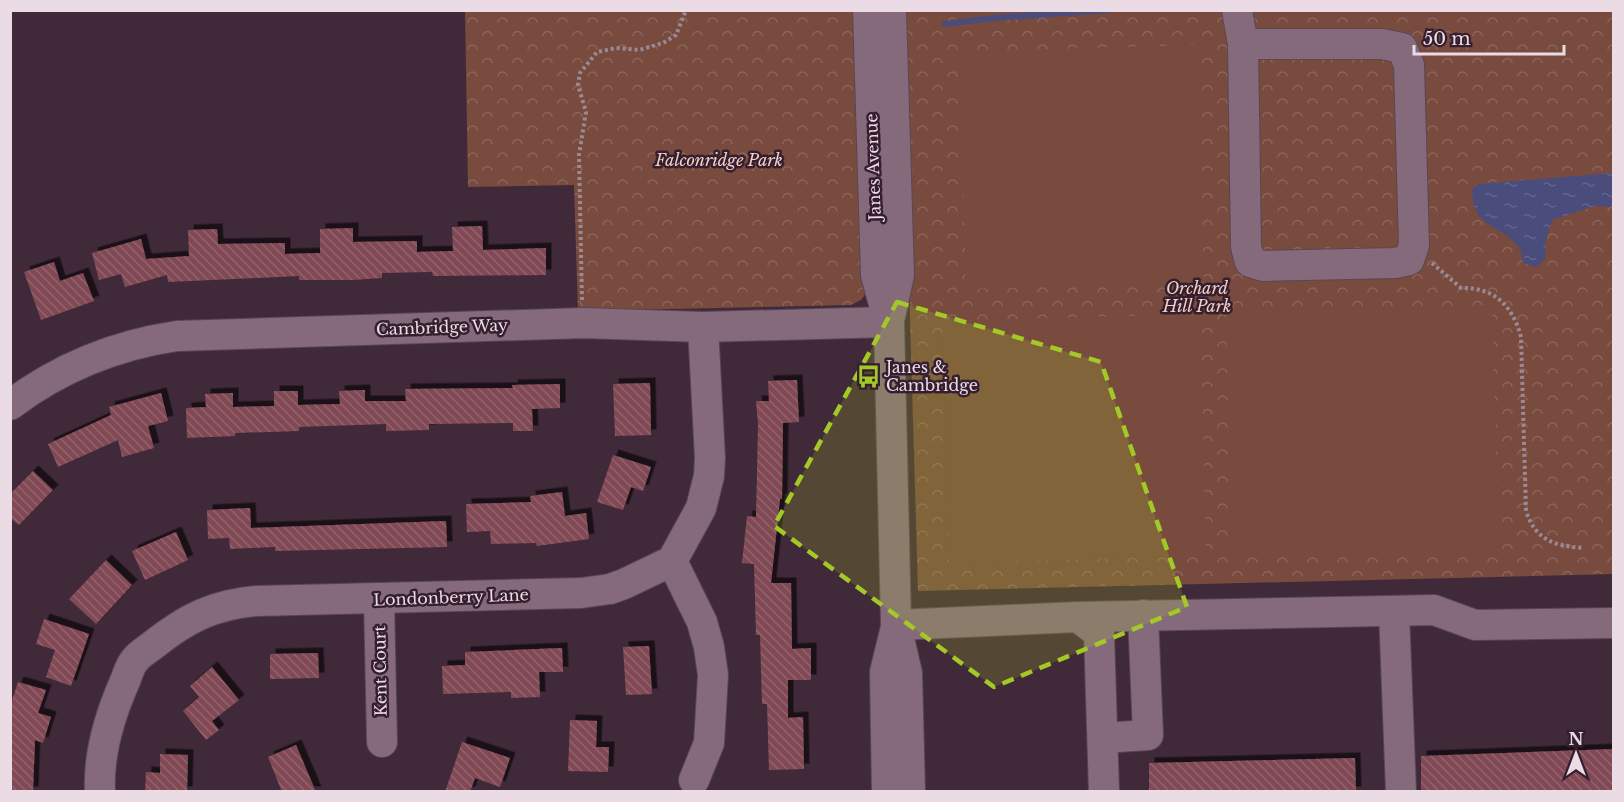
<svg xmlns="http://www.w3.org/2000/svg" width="1624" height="802" font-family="'Libre Baskerville',serif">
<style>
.park{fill:url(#park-crowns)}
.pitch{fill:#794b3e}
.water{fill:url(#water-ripples)}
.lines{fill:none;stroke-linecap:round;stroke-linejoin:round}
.stream{stroke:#4a4c7b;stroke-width:6}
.building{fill:url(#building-back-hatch);filter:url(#shadow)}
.minor-casing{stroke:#594653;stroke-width:32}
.path{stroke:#9c8996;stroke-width:4;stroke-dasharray:3 3;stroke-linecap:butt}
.minor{stroke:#856a7c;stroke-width:30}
.marked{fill:#a3c927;fill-opacity:0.2;stroke:#a3c927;stroke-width:4.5;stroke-dasharray:12 8;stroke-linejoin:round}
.labels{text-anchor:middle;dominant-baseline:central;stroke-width:5;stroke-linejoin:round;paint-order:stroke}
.park-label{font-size:16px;font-style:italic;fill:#f4d0c6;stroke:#351f2f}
.street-label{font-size:16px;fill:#eadbe5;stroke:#351f2f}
.poi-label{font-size:16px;fill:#eadbe5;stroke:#351f2f;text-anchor:start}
</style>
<defs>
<pattern id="park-crowns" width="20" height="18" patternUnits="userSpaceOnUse" patternTransform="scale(1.5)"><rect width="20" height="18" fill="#794b3e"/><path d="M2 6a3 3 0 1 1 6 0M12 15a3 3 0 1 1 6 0" fill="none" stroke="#8c645a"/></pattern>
<pattern id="water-ripples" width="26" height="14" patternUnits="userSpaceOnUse" patternTransform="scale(1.5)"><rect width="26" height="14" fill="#4a4c7b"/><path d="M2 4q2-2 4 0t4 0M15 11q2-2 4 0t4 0" fill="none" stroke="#64658e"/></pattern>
<pattern id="building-back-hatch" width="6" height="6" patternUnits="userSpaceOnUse" patternTransform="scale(1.5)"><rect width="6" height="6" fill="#814954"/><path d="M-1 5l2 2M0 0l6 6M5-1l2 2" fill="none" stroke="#93636c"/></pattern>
<filter id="shadow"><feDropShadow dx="5.5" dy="-5.5" stdDeviation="0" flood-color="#0009"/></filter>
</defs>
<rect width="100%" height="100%" fill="#402939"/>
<!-- park -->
<g class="park">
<polygon points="465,11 861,11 867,292 861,300 851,305 578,311 574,185 468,187"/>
<polygon points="901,11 1613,11 1613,574 918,591"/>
</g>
<!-- pitch -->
<g class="pitch">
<polygon points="1197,45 1204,282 966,289 959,52"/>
<polygon points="1492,305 1499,550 1232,557 1226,312"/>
<polygon points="1200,314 1206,556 949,563 943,321"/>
</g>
<!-- water -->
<path class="water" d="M1613,173V207L1595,206L1552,220L1546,240L1545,260L1536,267L1523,263C1522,257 1521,249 1517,245C1497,223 1472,227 1472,190L1478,184Z"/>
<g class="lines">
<!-- stream -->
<polyline class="stream" points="945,24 994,18 1108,10"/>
</g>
<!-- building -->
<g class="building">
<polygon points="482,226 483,250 546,248 546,275 433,276 432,272 382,273 382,278 353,280 299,280 299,276 168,282 167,275 125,287 121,274 99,280 92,253 141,239 146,259 189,256 188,230 217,229 218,244 285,243 285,254 320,253 320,229 353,228 353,242 417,241 417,252 453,251 452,227"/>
<polygon points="54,262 60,281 83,273 94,301 41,320 24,272"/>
<polygon points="797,380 799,422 783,423 782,499 780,499 771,583 791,583 792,649 811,648 811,680 788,680 788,718 803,717 804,769 769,770 767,704 762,704 760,635 756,635 754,564 742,563 747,516 756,517 758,424 756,401 769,401 768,381"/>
<polygon points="650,383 651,435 615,436 613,384"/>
<polygon points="560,384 560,408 532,409 533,431 513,431 513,423 429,424 429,430 386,431 386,424 299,427 299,431 235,433 235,436 187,438 186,408 206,407 205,394 233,393 233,407 274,406 274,391 298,391 298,405 340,404 339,391 365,390 365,401 406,401 405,389 513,388 512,385"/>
<polygon points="161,393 168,421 148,426 154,448 122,457 118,440 58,467 48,444 111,415 109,407"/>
<polygon points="613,455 651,467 643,491 631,487 623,510 597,502"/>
<polygon points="33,471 53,490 19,525 10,518 10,494"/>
<polygon points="562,492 565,516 586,513 589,539 537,546 536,543 491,544 490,531 467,532 466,504 531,502 530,496"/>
<polygon points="250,508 251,528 446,521 447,547 275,551 275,547 230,549 229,538 208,539 207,510"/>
<polygon points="176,532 188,560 145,580 132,551"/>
<polygon points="106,560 132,585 96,624 69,599"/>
<polygon points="44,619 89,634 71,686 46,677 55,650 36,644"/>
<polygon points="649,646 652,694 626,695 623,647"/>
<polygon points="562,648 563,672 539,672 540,697 511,698 511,692 443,694 442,666 465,665 465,652"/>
<polygon points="318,653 319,678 270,679 270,654"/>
<polygon points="212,667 239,700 212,721 219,730 206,740 183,711 199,697 190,686"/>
<polygon points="18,682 46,690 38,713 51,717 43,743 35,740 33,792 10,792 10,706"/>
<polygon points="570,720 597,721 596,747 609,747 608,772 568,771"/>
<polygon points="462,742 510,758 500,787 475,778 470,792 445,792"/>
<polygon points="296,745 316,792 282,792 268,757"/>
<polygon points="1614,749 1614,792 1421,792 1421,756"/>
<polygon points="160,754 188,755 187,792 145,792 146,772 160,773"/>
<polygon points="1355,758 1356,792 1149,792 1149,763"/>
</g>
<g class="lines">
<defs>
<g id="minor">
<polyline points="868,10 876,275 889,322 896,625 907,673 910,792"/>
<polyline points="1237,10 1243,44 1246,247 1250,262 1263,266 1395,263 1409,260 1414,245 1409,65 1402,48 1382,44 1243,44"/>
<polyline points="890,316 899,275 891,10"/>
<path d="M10,405C59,368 116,345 177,336L583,323L703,327L889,322"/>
<polyline points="672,561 702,622 709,647 713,675 709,743 694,780"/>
<polyline points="379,600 382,742"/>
<polyline points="1394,611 1401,792"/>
<polyline points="1078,617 1434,610 1475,625 1614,623"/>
<polyline points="896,625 1078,617 1099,633 1104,792"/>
<polyline points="1103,738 1148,735 1143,615"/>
<path d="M100,792C98,753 110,715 125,681C128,674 130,665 135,660C139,654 147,650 153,645C187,618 213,605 256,601L581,593L610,589L624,584L672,561L701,508L709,476L710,458L703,327"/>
<polyline points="887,792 885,672 895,631"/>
</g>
</defs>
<!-- minor casing -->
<use href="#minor" class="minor-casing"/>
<!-- path -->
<g class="path">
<path d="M1432,263L1461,288C1494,287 1513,306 1521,337L1526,511C1536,541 1555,546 1584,548"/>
<polyline points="582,300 579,155 586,112 578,85 580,73 597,52 616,48 639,50 663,43 676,35 686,10"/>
</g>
<!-- minor -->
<use href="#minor" class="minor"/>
</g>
<!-- marked area -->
<path class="marked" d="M897,302L1101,362L1187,607L994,687L774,526Z"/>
<!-- icons -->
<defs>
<symbol id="bus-bare" viewBox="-9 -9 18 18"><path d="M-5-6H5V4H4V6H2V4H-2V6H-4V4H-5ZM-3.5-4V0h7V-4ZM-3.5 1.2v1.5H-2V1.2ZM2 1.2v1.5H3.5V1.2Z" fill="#a3c927" stroke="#351f2f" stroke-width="2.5" paint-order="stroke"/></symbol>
</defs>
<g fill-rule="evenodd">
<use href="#bus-bare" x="852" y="360" width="33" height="33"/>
</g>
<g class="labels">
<!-- park labels -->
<g class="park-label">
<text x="719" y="160">Falconridge Park</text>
<text x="1197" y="288">Orchard<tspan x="1197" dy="18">Hill Park</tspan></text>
</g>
<!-- street labels -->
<g class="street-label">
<text transform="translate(873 167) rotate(-92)">Janes Avenue</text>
<text transform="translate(442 327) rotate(-2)">Cambridge Way</text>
<text transform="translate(451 597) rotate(-2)">Londonberry Lane</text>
<text transform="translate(380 671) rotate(-91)">Kent Court</text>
</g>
<!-- poi labels -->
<g class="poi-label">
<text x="886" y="367">Janes &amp;<tspan x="886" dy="18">Cambridge</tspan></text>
</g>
</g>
<!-- border -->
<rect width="1624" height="802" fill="none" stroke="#eadbe5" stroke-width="24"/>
<!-- north arrow -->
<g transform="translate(1576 754)" stroke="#351f2f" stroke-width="4.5" paint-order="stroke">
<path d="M0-4.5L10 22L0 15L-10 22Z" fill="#eadbe5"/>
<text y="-9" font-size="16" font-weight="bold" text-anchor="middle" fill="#eadbe5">N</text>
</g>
<!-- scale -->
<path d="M1414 45v9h150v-9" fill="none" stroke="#eadbe5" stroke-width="3"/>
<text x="1423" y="45" font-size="18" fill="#eadbe5" stroke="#351f2f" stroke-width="4.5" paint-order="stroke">50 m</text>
</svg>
